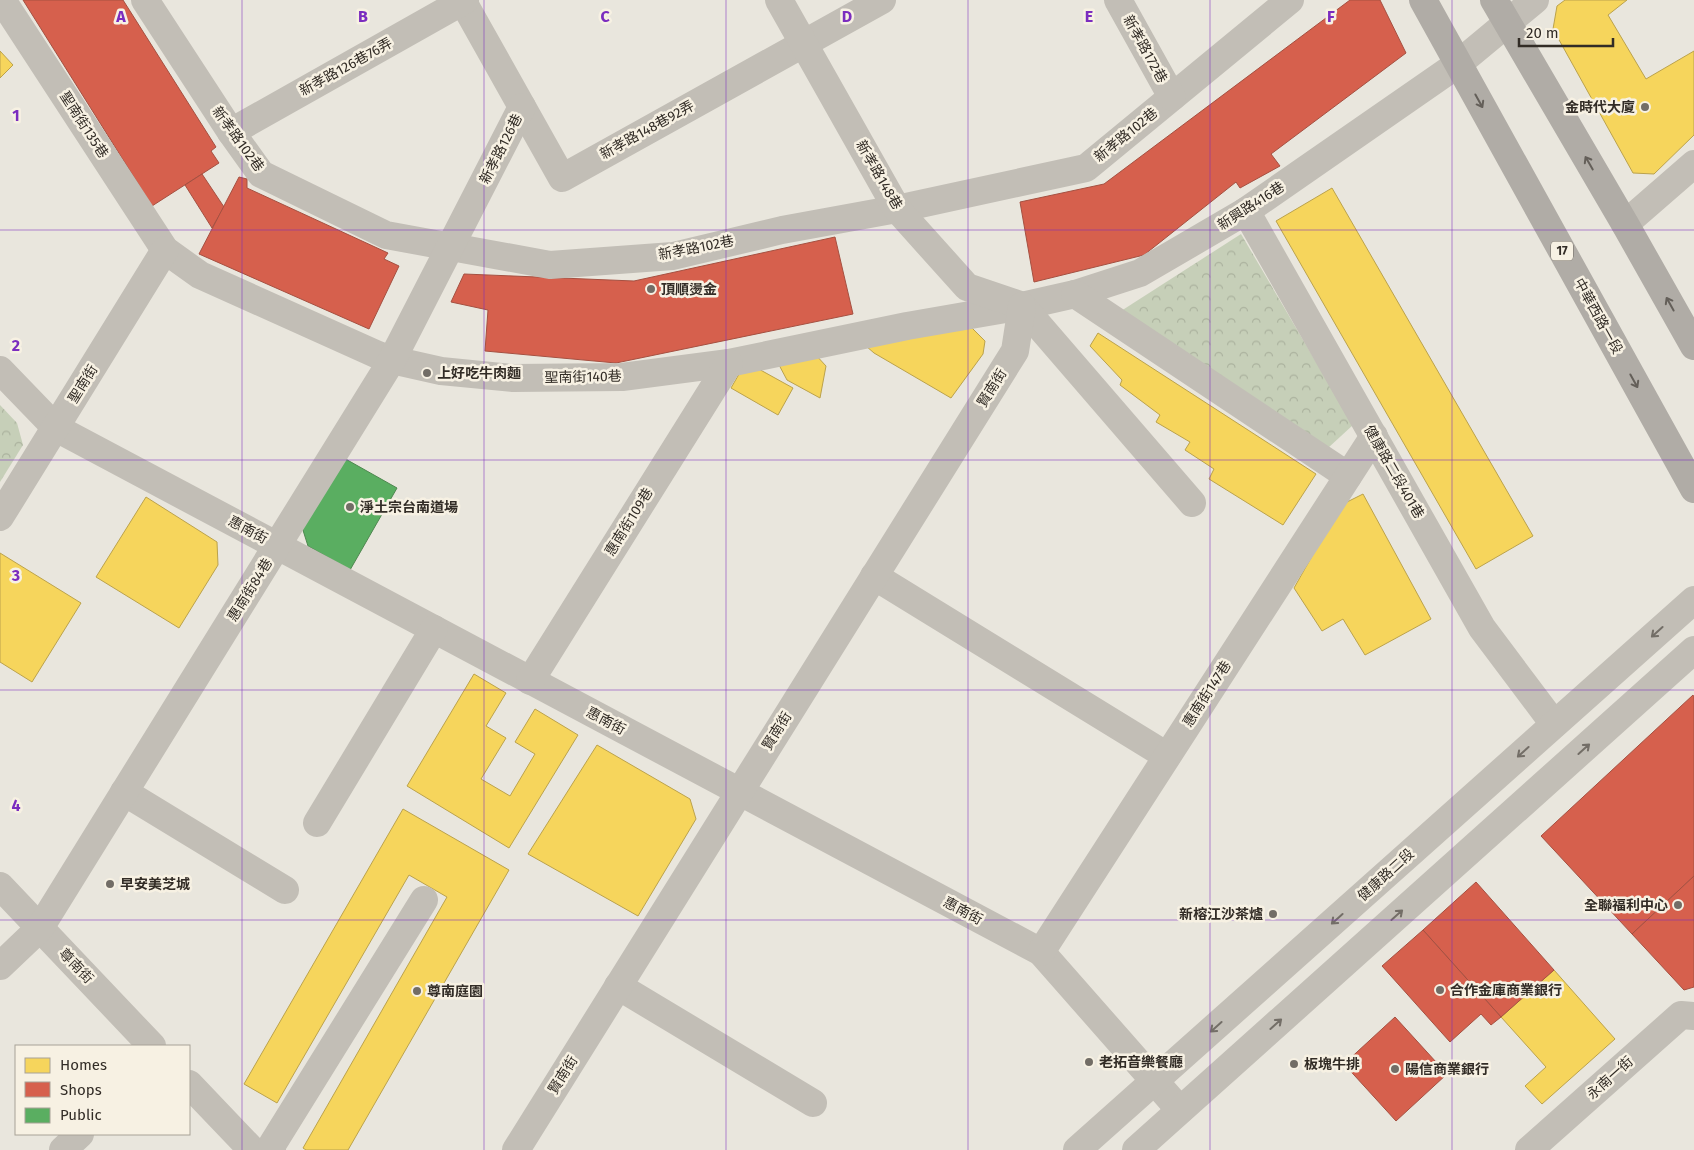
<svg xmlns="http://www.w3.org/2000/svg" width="1694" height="1150" font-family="'Fira Sans','Noto Sans TC',sans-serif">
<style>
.park{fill:url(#park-crowns)}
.homes{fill:#f6d55c;stroke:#bba24c}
.shops{fill:#d6604d;stroke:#a55041}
.public{fill:#5aae61;stroke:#4e874f}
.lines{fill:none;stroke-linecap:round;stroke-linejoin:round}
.minor{stroke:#c2beb6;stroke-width:28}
.major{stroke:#b0aca6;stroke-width:28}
.oneway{stroke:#645f59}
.oneway2{stroke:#736e67}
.grid{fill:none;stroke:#7b2cbf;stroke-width:1;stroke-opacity:0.55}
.poi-dot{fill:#726d66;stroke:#f7f1e3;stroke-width:2}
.labels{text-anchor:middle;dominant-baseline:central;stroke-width:5;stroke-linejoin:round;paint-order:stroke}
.shield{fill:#f7f1e3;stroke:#6d675f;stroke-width:1}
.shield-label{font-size:12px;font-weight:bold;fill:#322c26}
.street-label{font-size:14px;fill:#322c26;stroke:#f7f1e3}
.poi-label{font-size:14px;font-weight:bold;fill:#322c26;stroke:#f7f1e3;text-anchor:start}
.grid-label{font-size:16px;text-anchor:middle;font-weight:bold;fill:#7b2cbf;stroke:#f7f1e3;stroke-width:5;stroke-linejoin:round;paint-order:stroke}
</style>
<defs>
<pattern id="park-crowns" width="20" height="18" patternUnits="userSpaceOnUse" patternTransform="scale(1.25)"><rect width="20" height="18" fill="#c6cfb8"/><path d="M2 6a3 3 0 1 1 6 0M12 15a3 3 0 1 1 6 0" fill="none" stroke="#abb29e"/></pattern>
</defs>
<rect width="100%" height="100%" fill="#e9e6dd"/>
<!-- park -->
<g class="park">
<polygon points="1241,234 1353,425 1328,448 1121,311"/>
<polygon points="0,405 17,423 23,445 0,482"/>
</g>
<!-- homes -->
<g class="homes">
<polygon points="1565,0 1627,0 1608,15 1646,79 1694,51 1694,135 1654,174 1633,173 1553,29 1557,6"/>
<polygon points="0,51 13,65 0,78"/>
<polygon points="1332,188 1533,536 1476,569 1276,221"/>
<polygon points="970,326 985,341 983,354 951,398 874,353 866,346"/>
<polygon points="1098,333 1316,474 1283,525 1209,479 1214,469 1185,450 1190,442 1156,422 1160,415 1120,385 1122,380 1090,346"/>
<polygon points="814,353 826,366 820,398 787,380 778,363"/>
<polygon points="746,362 793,388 778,415 731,388"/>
<polygon points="1363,494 1431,619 1365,655 1343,619 1322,631 1294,588 1341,505"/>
<polygon points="146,497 217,542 218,565 179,628 96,577"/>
<polygon points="0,553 81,603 32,682 0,662"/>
<polygon points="474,674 506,693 486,726 506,738 481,779 510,796 535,754 515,742 535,709 578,735 509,848 407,786"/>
<polygon points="597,745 690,799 696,819 638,916 528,854"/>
<polygon points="403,809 509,870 348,1150 306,1150 303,1148 447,897 409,875 277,1103 244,1084"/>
<polygon points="1554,970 1615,1039 1542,1104 1525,1086 1546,1067 1501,1017"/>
</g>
<!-- shops -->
<g class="shops">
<polygon points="23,0 123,0 216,147 211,151 219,163 152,206"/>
<polygon points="1350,0 1380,0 1406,53 1271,154 1280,166 1240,188 1236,182 1144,255 1034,282 1020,202 1104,184"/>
<polygon points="202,174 224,207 212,228 185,185"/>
<polygon points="239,177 247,179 247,188 388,253 384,259 399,266 369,329 199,254"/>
<polygon points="835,237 853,314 616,363 485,351 488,310 451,302 464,274 634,281"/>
<polygon points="1693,695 1694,697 1694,876 1632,934 1541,836"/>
<polygon points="1694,876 1694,987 1684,990 1632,934"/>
<polygon points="1476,882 1554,970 1501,1017 1423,930"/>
<polygon points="1423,930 1501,1017 1491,1025 1481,1014 1450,1042 1382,966"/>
<polygon points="1395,1017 1447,1074 1396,1121 1344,1064"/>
</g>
<!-- public -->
<polygon class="public" points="342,457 397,488 350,570 308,546 302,527"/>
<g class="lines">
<!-- minor -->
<g class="minor">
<polyline points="2,0 165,250 200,275 378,355 392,360 441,371 513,378 622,377 729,363 907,326 1022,306 1075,294 1140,273 1246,211 1458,64 1535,0"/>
<polyline points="145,0 231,132 261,174 386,235 550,265 673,256 782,230 897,209 1086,168 1290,0"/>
<polyline points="462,0 562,178 882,0"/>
<polyline points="779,0 897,209 967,287 1020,305"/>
<polyline points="1118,0 1172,97"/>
<polyline points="231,132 465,0"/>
<polyline points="1246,211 1482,628 1554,724"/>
<polyline points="1625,224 1694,164"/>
<polyline points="1075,294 1348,476"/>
<polyline points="1022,306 1192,503"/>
<polyline points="0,370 56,428 1041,952 1180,1110"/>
<polyline points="0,517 165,250"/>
<polyline points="874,576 1167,756"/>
<polyline points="530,681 729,363"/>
<polyline points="124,792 285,890"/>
<polyline points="317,823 434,629"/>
<polyline points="0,886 152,1046"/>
<polyline points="1041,952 1374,436"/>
<polyline points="0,966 40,928 392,360 522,107"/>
<polyline points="618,986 813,1103"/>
<polyline points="189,1084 252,1150"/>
<polyline points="63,1150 80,1134"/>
<polyline points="272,1150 272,1145 424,900"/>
<polyline points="516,1150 1015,351 1022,306"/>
<polyline points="1077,1150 1694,600"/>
<polyline points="1136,1150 1694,650"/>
<polyline points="1529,1150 1681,1015 1694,1016"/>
</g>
<!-- major -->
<g class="major">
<polyline points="1423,0 1694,489"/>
<polyline points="1494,0 1625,224 1694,346"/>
</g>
</g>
<!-- one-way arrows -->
<defs><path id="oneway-shaft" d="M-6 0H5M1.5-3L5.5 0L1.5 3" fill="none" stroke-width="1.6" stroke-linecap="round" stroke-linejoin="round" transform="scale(1.25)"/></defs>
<g class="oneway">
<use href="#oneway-shaft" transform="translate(1479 101) rotate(61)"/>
<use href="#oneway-shaft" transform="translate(1589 163) rotate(-120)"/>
<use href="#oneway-shaft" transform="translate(1670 304) rotate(-119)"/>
<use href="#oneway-shaft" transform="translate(1634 381) rotate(61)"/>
</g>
<g class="oneway2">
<use href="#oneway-shaft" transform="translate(1657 632) rotate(138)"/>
<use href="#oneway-shaft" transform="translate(1584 749) rotate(-42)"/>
<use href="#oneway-shaft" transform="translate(1523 752) rotate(138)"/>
<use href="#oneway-shaft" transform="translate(1397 915) rotate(-42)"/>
<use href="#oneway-shaft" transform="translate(1337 919) rotate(138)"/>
<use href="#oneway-shaft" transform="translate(1276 1024) rotate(-42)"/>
<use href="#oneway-shaft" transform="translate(1216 1027) rotate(138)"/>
</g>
<!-- grid -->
<path class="grid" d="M242,0V1150M484,0V1150M726,0V1150M968,0V1150M1210,0V1150M1452,0V1150M0,230H1694M0,460H1694M0,690H1694M0,920H1694"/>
<!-- markers -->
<g class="poi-dot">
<circle cx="1645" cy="107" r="5"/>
<circle cx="651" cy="289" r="5"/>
<circle cx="427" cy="373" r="5"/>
<circle cx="350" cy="507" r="5"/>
<circle cx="110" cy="884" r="5"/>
<circle cx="1678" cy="905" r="5"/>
<circle cx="1273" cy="914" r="5"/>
<circle cx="1440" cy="990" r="5"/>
<circle cx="417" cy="991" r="5"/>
<circle cx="1089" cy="1062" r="5"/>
<circle cx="1294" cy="1064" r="5"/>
<circle cx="1395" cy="1069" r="5"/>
</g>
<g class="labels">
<!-- shield labels -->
<rect class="shield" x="1551" y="241.5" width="22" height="19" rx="4"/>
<g class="shield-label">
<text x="1562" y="251">17</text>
</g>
<!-- street labels -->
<g class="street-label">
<text transform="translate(1145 49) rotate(61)">新孝路172巷</text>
<text transform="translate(346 67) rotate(-29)">新孝路126巷76弄</text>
<text transform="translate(84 125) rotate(57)">聖南街135巷</text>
<text transform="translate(647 130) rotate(-29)">新孝路148巷92弄</text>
<text transform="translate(1126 135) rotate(-39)">新孝路102巷</text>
<text transform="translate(238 139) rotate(54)">新孝路102巷</text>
<text transform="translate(501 149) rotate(-63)">新孝路126巷</text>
<text transform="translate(879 175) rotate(60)">新孝路148巷</text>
<text transform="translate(1251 206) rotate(-33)">新興路416巷</text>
<text transform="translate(696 248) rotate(-11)">新孝路102巷</text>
<text transform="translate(1598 316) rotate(61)">中華西路一段</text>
<text transform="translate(583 377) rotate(-1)">聖南街140巷</text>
<text transform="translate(83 384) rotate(-58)">聖南街</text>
<text transform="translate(992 388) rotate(-58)">賢南街</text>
<text transform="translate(1394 472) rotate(60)">健康路二段401巷</text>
<text transform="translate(629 522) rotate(-58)">惠南街109巷</text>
<text transform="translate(248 530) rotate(28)">惠南街</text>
<text transform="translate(250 590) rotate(-58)">惠南街84巷</text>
<text transform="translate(1207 694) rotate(-57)">惠南街147巷</text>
<text transform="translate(606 721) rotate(28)">惠南街</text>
<text transform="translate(777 731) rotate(-58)">賢南街</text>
<text transform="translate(1386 875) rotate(-42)">健康路二段</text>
<text transform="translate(963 911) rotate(28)">惠南街</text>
<text transform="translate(76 966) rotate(46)">尊南街</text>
<text transform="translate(563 1075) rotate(-58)">賢南街</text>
<text transform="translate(1610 1078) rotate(-42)">永南一街</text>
</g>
<!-- poi labels -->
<g class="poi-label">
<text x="1635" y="107" text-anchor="end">金時代大廈</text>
<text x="661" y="289">頂順燙金</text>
<text x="437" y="373">上好吃牛肉麵</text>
<text x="360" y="507">淨土宗台南道場</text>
<text x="120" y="884">早安美芝城</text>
<text x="1668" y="905" text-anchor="end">全聯福利中心</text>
<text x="1263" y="914" text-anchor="end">新榕江沙茶爐</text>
<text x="1450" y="990">合作金庫商業銀行</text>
<text x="427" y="991">尊南庭園</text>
<text x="1099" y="1062">老拓音樂餐廳</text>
<text x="1304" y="1064">板塊牛排</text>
<text x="1405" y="1069">陽信商業銀行</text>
</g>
</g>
<g class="grid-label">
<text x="121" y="22">A</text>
<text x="363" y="22">B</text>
<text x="605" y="22">C</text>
<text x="847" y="22">D</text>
<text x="1089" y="22">E</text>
<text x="1331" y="22">F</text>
<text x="16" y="121">1</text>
<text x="16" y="351">2</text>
<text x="16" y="581">3</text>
<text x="16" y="811">4</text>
</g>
<!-- legend -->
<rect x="15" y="1045" width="175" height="90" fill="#f7f1e3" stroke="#a8a297"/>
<rect x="25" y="1058" width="25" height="15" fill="#f6d55c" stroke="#a8a297"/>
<text x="60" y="1070" font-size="15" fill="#322c26">Homes</text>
<rect x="25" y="1082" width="25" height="15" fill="#d6604d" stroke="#a8a297"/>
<text x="60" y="1095" font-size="15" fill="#322c26">Shops</text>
<rect x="25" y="1108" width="25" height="15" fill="#5aae61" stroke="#a8a297"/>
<text x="60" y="1120" font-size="15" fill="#322c26">Public</text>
<!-- scale -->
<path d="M1519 38v8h94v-8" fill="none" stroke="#322c26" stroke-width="2.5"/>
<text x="1526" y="38" font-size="15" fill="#322c26" stroke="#f7f1e3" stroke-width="4" paint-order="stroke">20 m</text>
</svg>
